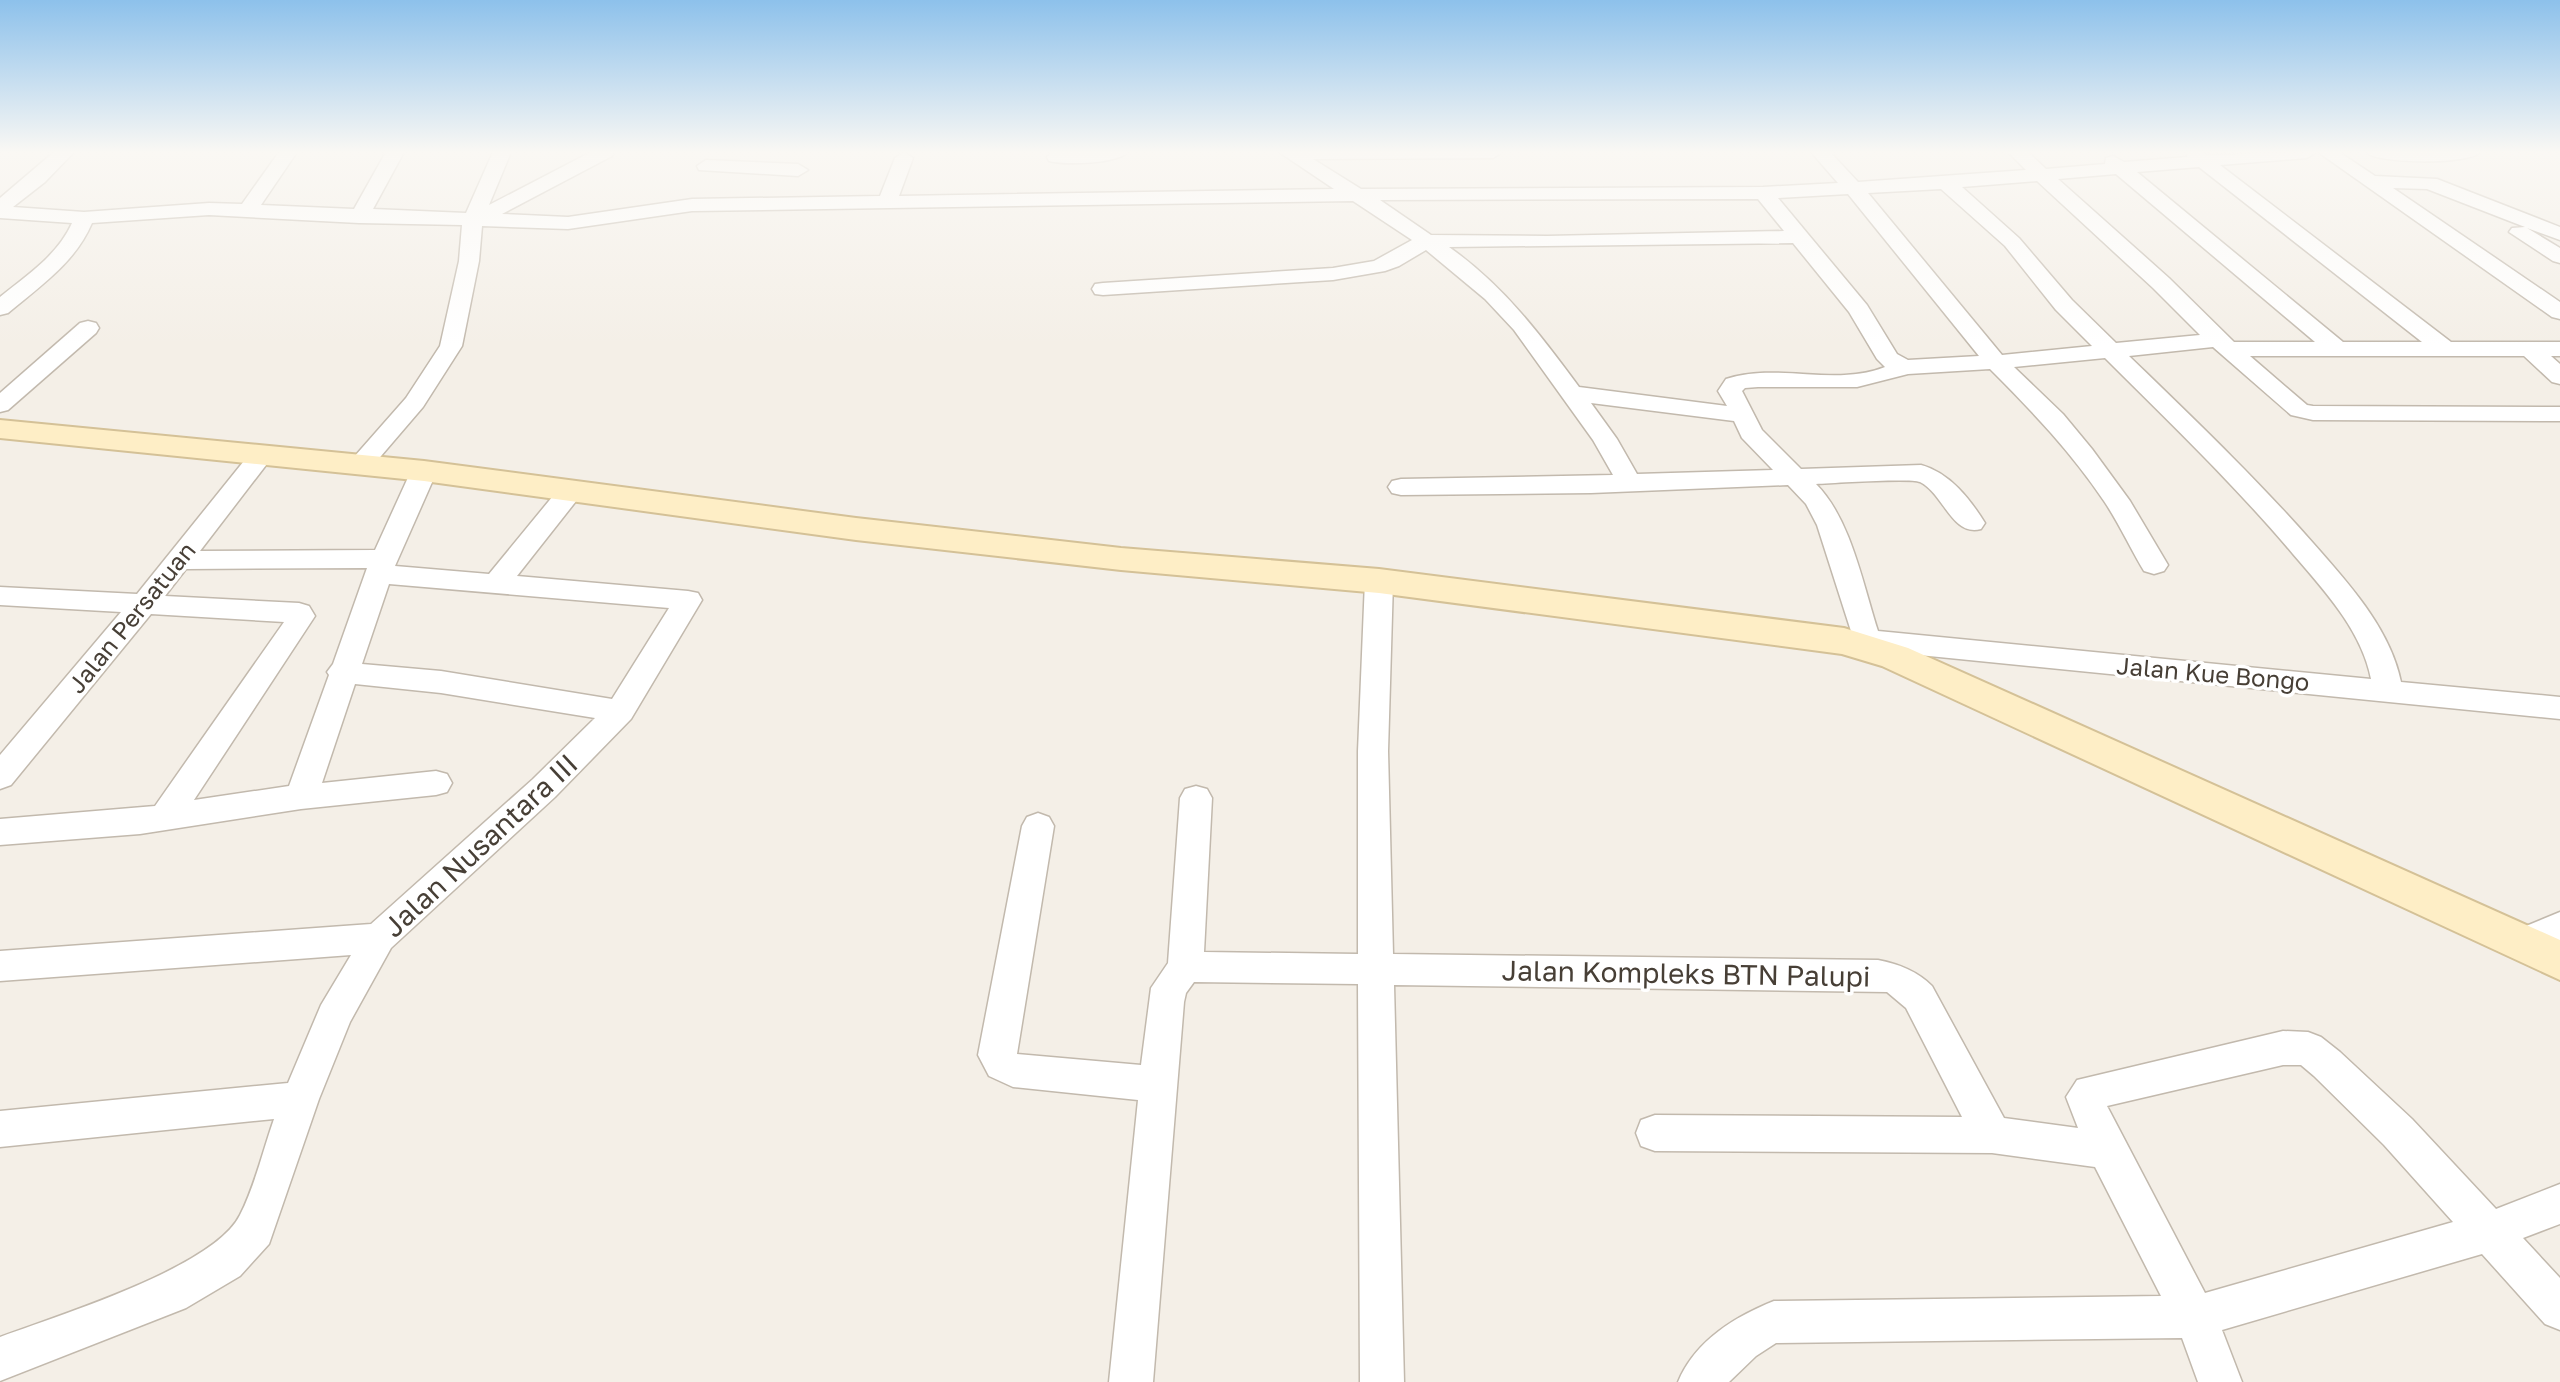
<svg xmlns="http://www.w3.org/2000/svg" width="2560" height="1382" font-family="'Golos Text',sans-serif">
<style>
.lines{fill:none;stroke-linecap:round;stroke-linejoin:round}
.minor-casing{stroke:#c2b9ad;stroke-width:3}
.secondary-casing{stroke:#d4c197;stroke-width:4}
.minor{fill:#fff;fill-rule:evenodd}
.secondary{fill:#feeec6;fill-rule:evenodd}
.labels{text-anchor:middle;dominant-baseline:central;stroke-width:7;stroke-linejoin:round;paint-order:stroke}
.street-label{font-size:24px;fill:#473f36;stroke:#fff}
.near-street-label{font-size:28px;fill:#473f36;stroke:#fff}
</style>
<rect width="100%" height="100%" fill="#f4efe7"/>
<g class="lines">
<defs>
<g id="minor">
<path d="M54,152H74L45,182L13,207L84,212L209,203L242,204L279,152H297L261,205L354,209L386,152H404L373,209L466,213L493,152H511L489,205L591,152H614L612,156L502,214L568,217L692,199L880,196L895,158L904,152L913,158L899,196L1334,189L1279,152H1502L1493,158L1313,159L1361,189L1763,187L1838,183L1811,152H1830L1858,182L2026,170L2008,152H2028L2046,169L2105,164L2106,158L2113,156L2124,162L2187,157L2188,152H2203L2207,155L2316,152L2307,158L2220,165L2451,342H2560V356H2551L2560,364V384L2552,382L2524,356H2250L2307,405L2313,406L2560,407V421L2313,420L2291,415L2213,347L2129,356C2192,417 2255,477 2313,543C2348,583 2390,628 2401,682L2560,697V719L1879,651L1868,656L1858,653L1817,525L1806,504L1788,485L1591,493L1401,495L1392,493L1388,487L1392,481L1401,479L1613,475L1593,440L1514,330L1485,299L1426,250L1399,266L1385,271L1333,280L1103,295L1095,294L1092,289L1095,284L1103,283L1333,268L1374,261L1412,240L1353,201L692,211L568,229L482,226L479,261L462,346L423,407L369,470L360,473L351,470L347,465L406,398L440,346L459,261L462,225L359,223L209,215L92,223C75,263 40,286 8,313L0,315V297C27,275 57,256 72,223L0,218V198ZM2199,167L2422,342H2343L2137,172ZM2116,174L2315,342H2234L2169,278L2058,179ZM2037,181L2153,288L2200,335L2116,343L2072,300L2019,238L1962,187ZM1941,189L2005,246L2056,310L2092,346L2002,355L1868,193ZM1848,194L1979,356L1908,360L1897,354L1867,305L1778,198ZM1758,199L1784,231L1547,236L1431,235L1380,200ZM1793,243L1849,312L1877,359L1885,367C1835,387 1777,362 1726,379L1718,391L1727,406L1579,387C1540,334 1503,285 1449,247ZM2105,358C2169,422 2234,484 2293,554C2324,590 2362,631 2371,679L1878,631C1863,585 1851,519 1816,484C1833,483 1910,478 1920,482C1944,494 1952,537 1981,529L1985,523C1970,499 1950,473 1921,465L1801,469L1762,430L1742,391L1745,388L1758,387H1857L1908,374L1990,369C2032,411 2071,452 2104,501C2119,523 2130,548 2144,571L2154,574L2164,571L2168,565L2130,501L2092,449L2063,414L2014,367ZM1591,403L1734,421L1742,438L1773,470L1637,474L1617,439Z"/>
<path d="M1053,152H1128C1117,164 1065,165 1049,161L1047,157Z"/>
<polygon points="2318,152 2339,152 2375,176 2437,179 2560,227 2560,240 2527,228 2560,248 2560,263 2553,261 2509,232 2512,228 2525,227 2427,189 2393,188 2560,302 2560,319 2552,317"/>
<path d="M2366,152H2480C2469,165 2376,164 2366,152Z"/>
<polygon points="706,160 798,164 808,170 798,176 699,170 697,166"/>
<polygon points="88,321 96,323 99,328 96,333 8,410 0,412 0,393 80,323"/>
<path d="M261,448L270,451L273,456L200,551L375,550L411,471L415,466L424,463L433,466L437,471L395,566L489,574L562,485L571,483L580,485L584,491L517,576L688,591L698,593L702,600L631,719L555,797L391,948L350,1022L319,1099L269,1244L240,1276L186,1308L0,1381V1337C56,1316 214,1268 240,1215C255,1186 263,1150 274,1119L0,1147V1111L288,1083L321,1005L351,955L0,981V951L371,924L533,779L595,718L441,693L355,684L322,783L436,771L447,774L452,783L447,792L436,795L301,809L140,834L0,845V819L155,806L284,622L151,614L11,785L0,789V755L121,612L0,605V587L137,594L252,451ZM367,568L333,664L327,672L329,675L289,786L194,800L315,616L309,606L299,603L165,596L186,569ZM389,584L669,608L612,699L441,671L362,664Z"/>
<path d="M1379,572L1389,575L1393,581L1388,751L1393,954L1878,960C1899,964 1917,971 1932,986L2004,1118L2078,1128L2066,1097L2077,1080L2283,1031L2308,1032L2321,1037L2340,1052L2412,1119L2496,1209L2560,1184V1224L2523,1238L2560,1278V1330L2545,1324L2482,1254L2222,1330L2242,1382H2198L2182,1338L1776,1343L1756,1356L1729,1382H1678C1695,1341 1734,1317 1774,1301L2161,1296L2095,1167L1992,1153L1655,1151L1641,1146L1636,1133L1641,1120L1655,1115L1962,1117L1906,1008L1887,992L1394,985L1404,1382H1360L1358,984L1194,982L1186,993L1184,1002L1153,1382H1109L1138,1100L1013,1087L989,1076L978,1055L1022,826L1027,817L1038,813L1049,817L1054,826L1017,1054L1141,1065L1151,988L1168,963L1180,798L1185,789L1196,786L1207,789L1212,798L1204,952L1358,954V751L1365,581L1369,575ZM2283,1065H2301L2314,1076L2384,1145L2453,1222L2205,1293L2107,1106Z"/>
<polygon points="2560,912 2560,942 2521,958 2509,953 2504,943 2509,933"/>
</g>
<polygon id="secondary" points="0,420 424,461 856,518 1121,548 1379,569 1844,628 1908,648 2560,940 2560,980 1882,666 1842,654 1379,593 1121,570 856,540 424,481 0,438"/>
</defs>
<!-- minor casing -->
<use href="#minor" class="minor-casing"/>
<!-- secondary casing -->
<use href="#secondary" class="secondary-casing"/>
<!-- minor -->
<use href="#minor" class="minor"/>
<!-- secondary -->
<use href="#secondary" class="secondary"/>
</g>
<!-- sky -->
<linearGradient id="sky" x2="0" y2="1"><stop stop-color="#8dc1eb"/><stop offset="0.44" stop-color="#faf8f4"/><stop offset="1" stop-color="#faf8f4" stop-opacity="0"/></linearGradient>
<rect width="2560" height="346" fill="url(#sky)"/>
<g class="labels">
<!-- street labels -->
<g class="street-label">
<text transform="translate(131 617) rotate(-51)">Jalan Persatuan</text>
<text transform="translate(2213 673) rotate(5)">Jalan Kue Bongo</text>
</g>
<!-- near-street labels -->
<g class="near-street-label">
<text transform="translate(480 845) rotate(-43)">Jalan Nusantara III</text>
<text transform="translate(1686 973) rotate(1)">Jalan Kompleks BTN Palupi</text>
</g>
</g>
</svg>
